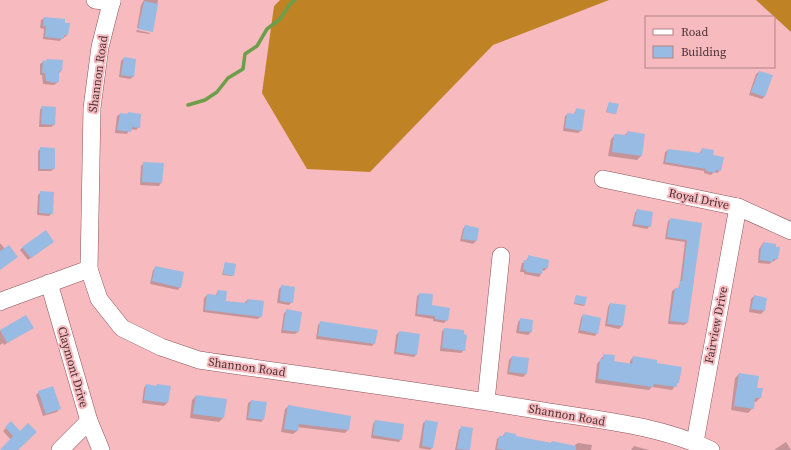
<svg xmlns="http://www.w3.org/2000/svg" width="791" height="450" font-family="'Source Serif 4',serif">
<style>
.forest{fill:#bf8325}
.shadow{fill:#0003}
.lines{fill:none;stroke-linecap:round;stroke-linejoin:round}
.stream{stroke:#6e9e49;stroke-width:3.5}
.building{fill:#98bbe4}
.minor-casing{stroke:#8b565c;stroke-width:18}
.minor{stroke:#fff;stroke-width:17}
.labels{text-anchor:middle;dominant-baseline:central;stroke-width:4;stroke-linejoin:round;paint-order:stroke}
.street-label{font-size:12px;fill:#4a3234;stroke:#f6babf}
</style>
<rect width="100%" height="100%" fill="#f6babf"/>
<!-- forest -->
<g class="forest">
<polygon points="280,0 609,0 493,45 370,172 307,169 262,93 274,6"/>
<polygon points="756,0 791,0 791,32"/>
</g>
<!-- shadow -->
<g class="shadow">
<polygon points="144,0 158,0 151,32 151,31 137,28 141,5"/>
<polygon points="44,18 64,20 64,24 67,35 65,37 63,37 60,41 43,39 44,29 40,28 41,20"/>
<polygon points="137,30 150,33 149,34 136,32"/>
<polygon points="124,58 133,77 130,79 119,77 121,61"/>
<polygon points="43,62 61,71 58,74 58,82 54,85 43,84 42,75 40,75 40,64"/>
<polygon points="759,72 765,96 762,99 749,95 756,74"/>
<polygon points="609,103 615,113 614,114 606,112"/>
<polygon points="42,107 54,125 51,127 39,127 40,110"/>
<polygon points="577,109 581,131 578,133 563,131 565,116 568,114 573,115"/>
<polygon points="128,113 139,127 136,130 130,129 127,134 115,133 117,116 120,114 126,115"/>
<polygon points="628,132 644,134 641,156 637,160 608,156 611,139 615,135 624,136"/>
<polygon points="41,148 54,169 51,171 38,171 38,151"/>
<polygon points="702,149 712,156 720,170 718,173 714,172 711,175 704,173 704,171 663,164 665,152 668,150 699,154"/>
<polygon points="144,163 163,164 161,183 159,186 140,185 141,166"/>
<polygon points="41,192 52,213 49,216 37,215 38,195"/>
<polygon points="637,210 650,226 647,229 632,226 635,213"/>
<polygon points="671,219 701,224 687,323 684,325 668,324 672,291 675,289 678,289 680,283 685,242 665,239 668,221"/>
<polygon points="465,226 476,241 473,244 460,241 463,229"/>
<polygon points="0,243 5,249 17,257 0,269"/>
<polygon points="763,243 777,259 769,264 758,263 759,249"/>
<polygon points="50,244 28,260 20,250 23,247"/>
<polygon points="529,256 548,260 547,268 544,271 542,270 541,274 539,277 524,274 524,272 520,272 522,263 526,261"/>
<polygon points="225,263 233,275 232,276 222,275"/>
<polygon points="156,267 180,287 178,290 150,284 153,270"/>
<polygon points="282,286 292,302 289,305 277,303 279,289"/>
<polygon points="218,291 225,302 244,304 247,300 261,316 258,319 203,312 204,298 207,295 215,296"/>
<polygon points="420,294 447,320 444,323 433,321 433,319 415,316 417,296"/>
<polygon points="576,296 585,305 583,306 574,304"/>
<polygon points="754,296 766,299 764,311 761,314 749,312 751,299"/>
<polygon points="610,304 625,306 622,326 619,329 605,326 608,307"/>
<polygon points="287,311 298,332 295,334 281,333 284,313"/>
<polygon points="583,315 597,333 595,336 578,333 581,318"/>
<polygon points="26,317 32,328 4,345 3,343 0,345 0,331"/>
<polygon points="520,320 532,321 531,332 528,335 516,333 518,322"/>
<polygon points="321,322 374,344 372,346 316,339 318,325"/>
<polygon points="445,329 464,350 461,353 440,351 442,331"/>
<polygon points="399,332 417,354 414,357 394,354 396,335"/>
<polygon points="604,355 613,362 630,364 630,361 633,357 656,364 678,382 672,390 652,387 649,390 595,383 597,364"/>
<polygon points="512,357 526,374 523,377 507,374 509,360"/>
<polygon points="739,374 756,389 760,398 756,402 754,402 753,408 748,413 731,410 735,378"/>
<polygon points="146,385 156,387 157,385 167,403 164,406 142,403 144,388"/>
<polygon points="39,392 59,409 57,412 43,416 36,395"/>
<polygon points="196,396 223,418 219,422 190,418 192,400"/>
<polygon points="251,401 263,420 261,422 246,420 248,403"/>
<polygon points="289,406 348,430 345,433 297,427 297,431 293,434 281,432 285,409"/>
<polygon points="375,421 401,439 399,442 371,438 373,424"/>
<polygon points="426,421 433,447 430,450 419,448 423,423"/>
<polygon points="11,423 18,450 1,450 11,440 3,431"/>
<polygon points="462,427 472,429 469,450 455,450 459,430"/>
<polygon points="505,433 515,437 550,443 552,442 558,450 495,450 497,439 500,437 502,437"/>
<polygon points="786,442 791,450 774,450"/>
<polygon points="578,443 592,445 591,450 575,450 575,445"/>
<polygon points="634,446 649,450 631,450"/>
</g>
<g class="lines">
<!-- stream -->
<polyline class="stream" points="188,105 205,100 217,92 228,78 243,69 245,54 257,46 267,29 280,19 291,3 295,0"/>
</g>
<!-- building -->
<g class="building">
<polygon points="144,1 158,4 153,32 138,29"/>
<polygon points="44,17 65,19 65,23 70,23 68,35 64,35 64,39 45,37 46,26 43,26"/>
<polygon points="124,57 136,59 134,77 121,75"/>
<polygon points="47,59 63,60 62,71 59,71 59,82 57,82 57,83 46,81 45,73 42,73 43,60 46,61"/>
<polygon points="759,71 773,75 765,97 751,92"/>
<polygon points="609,102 619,104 616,114 607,112"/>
<polygon points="42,106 56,107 55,125 41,124"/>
<polygon points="576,108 585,110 582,131 565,128 567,113 575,114"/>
<polygon points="128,112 141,114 140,128 132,127 131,132 117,130 120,113 128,114"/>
<polygon points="627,131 645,134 642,156 612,152 614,134 627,135"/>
<polygon points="40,147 55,148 55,169 40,169"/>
<polygon points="702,148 714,150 713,155 724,157 721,171 716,170 715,173 706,171 706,169 665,162 668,149 701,153"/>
<polygon points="143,162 164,163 162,183 142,182"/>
<polygon points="40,191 54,192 53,214 39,213"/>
<polygon points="637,209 653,212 651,227 634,224"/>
<polygon points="670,218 702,223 688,323 670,321 675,288 679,288 680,281 682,281 687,240 667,237"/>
<polygon points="465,225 479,228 477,241 462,239"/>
<polygon points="46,230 54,242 31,258 22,247"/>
<polygon points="763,242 776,244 776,247 780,247 778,259 773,259 773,262 760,260 761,245 763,246"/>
<polygon points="9,245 18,257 0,270 0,251"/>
<polygon points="528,255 549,260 548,268 543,268 542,274 526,272 526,270 523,269 524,260 528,260"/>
<polygon points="225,262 236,264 234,276 223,274"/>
<polygon points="155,266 184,272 181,288 152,281"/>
<polygon points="281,285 295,287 293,303 280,301"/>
<polygon points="218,290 227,291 226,301 247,303 247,299 264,301 262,317 205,310 207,294 217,295"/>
<polygon points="419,293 433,294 432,305 450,308 448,321 435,319 435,316 417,314"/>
<polygon points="576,295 587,297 585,305 574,303"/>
<polygon points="754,295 767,298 765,311 751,309"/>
<polygon points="610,303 626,305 623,326 607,324"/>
<polygon points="286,309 302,312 299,332 283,330"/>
<polygon points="583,314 601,318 598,334 580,330"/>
<polygon points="26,315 34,328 7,343 0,330"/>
<polygon points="520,318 533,320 532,332 519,331"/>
<polygon points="320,321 378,330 375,344 318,336"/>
<polygon points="444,328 464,330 464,334 467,335 465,351 442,348"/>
<polygon points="399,331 420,334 417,355 396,352"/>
<polygon points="603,354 615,355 614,361 632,364 633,356 657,360 657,363 682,367 679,383 677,383 677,387 654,384 653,387 598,379 600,359 603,359"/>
<polygon points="512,356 529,358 527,374 509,372"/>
<polygon points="739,373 759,376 757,388 763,388 761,398 755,398 754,409 734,406"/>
<polygon points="146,384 157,386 157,384 171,386 168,403 144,400"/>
<polygon points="53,386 61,409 46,414 38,391"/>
<polygon points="196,395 227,399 224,418 193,414"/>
<polygon points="251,400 267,402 264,420 248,418"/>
<polygon points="288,405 351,416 349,430 299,424 298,431 284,429"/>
<polygon points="375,420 404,424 402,440 373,435"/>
<polygon points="425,420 438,422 433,448 422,446"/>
<polygon points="11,421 20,431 28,423 37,432 18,450 0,450 13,436 5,427"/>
<polygon points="461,426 473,428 470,450 457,449"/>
<polygon points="505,432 516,434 516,436 551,443 552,441 576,446 576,450 506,450 497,449 499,436 504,436"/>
</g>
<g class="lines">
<defs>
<g id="minor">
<polyline points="95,0 112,2"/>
<path d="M112,0L100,47L92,108L89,269L99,299L122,328L161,347L199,360C314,377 429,392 543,411C599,420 659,425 711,450"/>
<polyline points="603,179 738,207 791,231"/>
<polyline points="49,283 89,421 101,450"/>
<polyline points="0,302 4,300 89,269"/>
<polyline points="486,401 501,256"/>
<polyline points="695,442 738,207"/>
<polyline points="60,450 89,421"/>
</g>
</defs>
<!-- minor casing -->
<use href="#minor" class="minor-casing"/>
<!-- minor -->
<use href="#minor" class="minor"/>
</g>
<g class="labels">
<!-- street labels -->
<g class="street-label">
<text transform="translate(98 74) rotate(-82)">Shannon Road</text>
<text transform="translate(699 199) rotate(12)">Royal Drive</text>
<text transform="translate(716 325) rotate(-79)">Fairview Drive</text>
<text transform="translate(73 367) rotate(74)">Claymont Drive</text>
<text transform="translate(247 367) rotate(8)">Shannon Road</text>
<text transform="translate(567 415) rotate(10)">Shannon Road</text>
</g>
</g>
<!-- legend -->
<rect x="645" y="16" width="130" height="52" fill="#f6babf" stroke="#b18487"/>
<rect x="653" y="29" width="20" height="6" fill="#ffffff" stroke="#b18487"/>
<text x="681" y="36" font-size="12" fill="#4a3234">Road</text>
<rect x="653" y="46" width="20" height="12" fill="#98bbe4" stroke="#b18487"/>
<text x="681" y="56" font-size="12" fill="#4a3234">Building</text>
</svg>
